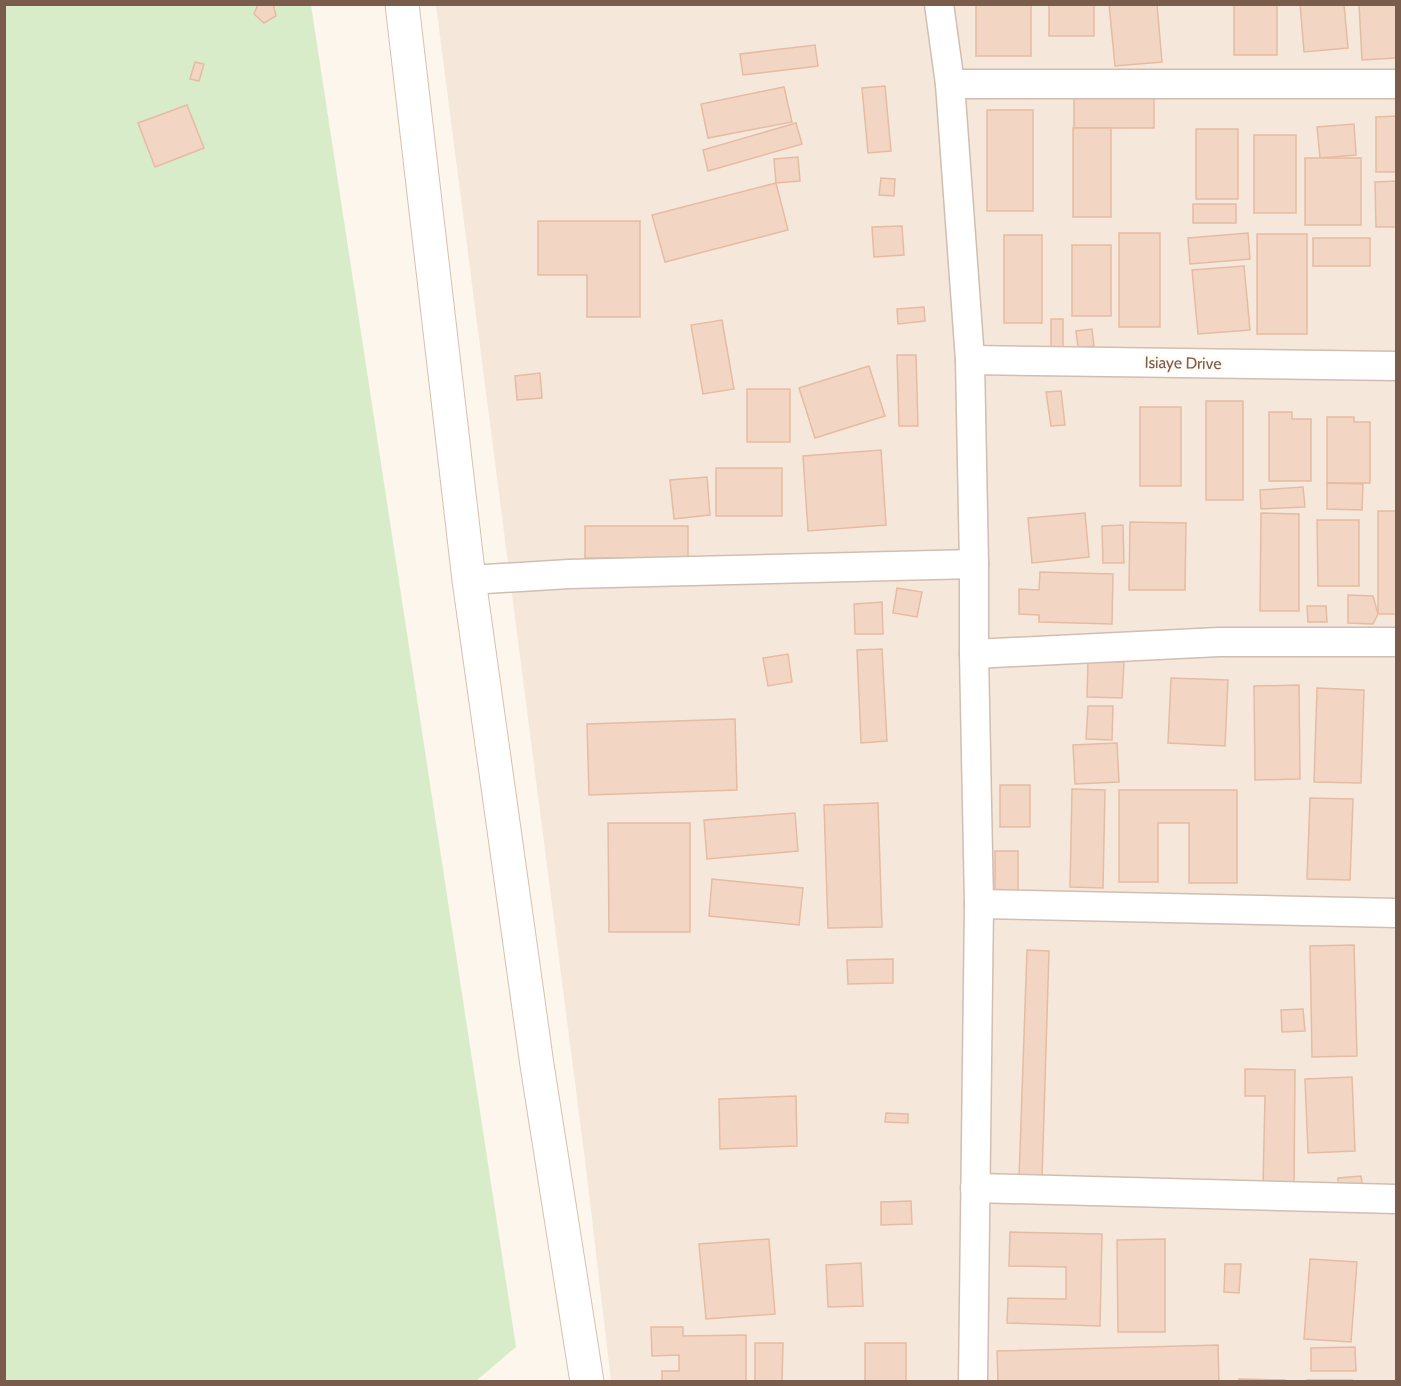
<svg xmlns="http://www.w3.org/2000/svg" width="1401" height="1386" font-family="Cabin,sans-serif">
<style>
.residential{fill:#f5e8da}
.green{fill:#d8ecc9}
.building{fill:#f3d5c3;stroke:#e6bba3;stroke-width:1.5}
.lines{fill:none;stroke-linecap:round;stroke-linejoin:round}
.minor-casing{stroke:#d1beb0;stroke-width:31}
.secondary-casing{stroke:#d6c0b0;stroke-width:35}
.minor{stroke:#fff;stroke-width:28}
.secondary{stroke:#fff;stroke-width:33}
.labels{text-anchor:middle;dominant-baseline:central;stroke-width:5;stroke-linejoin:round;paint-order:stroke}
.street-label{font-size:16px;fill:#7a5c4d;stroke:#fffaf3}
</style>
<rect width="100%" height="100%" fill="#fdf6ec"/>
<!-- residential -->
<polygon class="residential" points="436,5 1396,5 1396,1381 611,1381 586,1168"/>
<!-- green -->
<polygon class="green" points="5,5 311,5 516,1347 476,1381 5,1382"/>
<!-- building -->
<g class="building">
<polygon points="258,4 273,4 276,16 264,23 254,14"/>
<rect x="976" y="4" width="55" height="52"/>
<rect x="1049" y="4" width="45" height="32"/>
<polygon points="1109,4 1157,4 1162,62 1115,66"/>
<rect x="1234" y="4" width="43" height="51"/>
<polygon points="1300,4 1344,4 1348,48 1304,52"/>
<polygon points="1359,4 1396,4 1396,58 1362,60"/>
<polygon points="815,45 818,66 743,75 740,54"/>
<polygon points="195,62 204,64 199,81 190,79"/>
<polygon points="885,86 891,151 868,153 862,88"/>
<polygon points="784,87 792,122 708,138 701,104"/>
<rect x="1074" y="97" width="80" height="31"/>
<polygon points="187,105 204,148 155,167 138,123"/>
<rect x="987" y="110" width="46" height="101"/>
<polygon points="1396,116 1396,172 1376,172 1376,117"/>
<polygon points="796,123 802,144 708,171 703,150"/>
<polygon points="1354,124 1356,155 1320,158 1317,127"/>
<rect x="1073" y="128" width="38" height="89"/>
<rect x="1196" y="129" width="42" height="70"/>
<rect x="1254" y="135" width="42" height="78"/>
<polygon points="798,157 800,181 776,183 774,159"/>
<rect x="1305" y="158" width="56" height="67"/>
<polygon points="881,178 895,179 894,196 879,195"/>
<polygon points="1396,181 1396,227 1376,227 1375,182"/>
<polygon points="776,183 788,230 665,262 652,215"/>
<rect x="1193" y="204" width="43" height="19"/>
<polygon points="538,221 640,221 640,317 587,317 587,275 538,275"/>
<polygon points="902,226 904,255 874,257 872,227"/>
<rect x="1119" y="233" width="41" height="94"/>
<polygon points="1248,233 1250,259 1190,264 1188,238"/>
<rect x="1257" y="234" width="50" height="100"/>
<rect x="1004" y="235" width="38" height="88"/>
<rect x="1313" y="238" width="57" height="28"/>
<rect x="1072" y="245" width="39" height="71"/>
<polygon points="1244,266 1250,330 1198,334 1192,270"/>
<polygon points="924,307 925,321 898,324 897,309"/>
<rect x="1051" y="319" width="12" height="29"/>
<polygon points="722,320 734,389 703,394 691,325"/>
<polygon points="1092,329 1094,346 1078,348 1076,331"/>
<polygon points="897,355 916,355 918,426 899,426"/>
<polygon points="869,366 885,416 815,438 799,388"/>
<polygon points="540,373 542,398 517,400 515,376"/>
<rect x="747" y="389" width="43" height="53"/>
<polygon points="1061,391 1065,425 1051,426 1046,392"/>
<rect x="1206" y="401" width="37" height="99"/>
<rect x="1140" y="407" width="41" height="79"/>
<polygon points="1269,412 1292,412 1292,419 1311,419 1311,481 1269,481"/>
<polygon points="1327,417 1354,417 1354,422 1370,422 1370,483 1327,483"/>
<polygon points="881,450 886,525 808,531 803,456"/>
<rect x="716" y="468" width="66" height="48"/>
<polygon points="707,477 710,515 674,519 670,480"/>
<polygon points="1327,483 1363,484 1362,510 1327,509"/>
<polygon points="1303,487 1305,507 1261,509 1260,490"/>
<rect x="1378" y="511" width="18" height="103"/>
<polygon points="1085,513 1089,557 1032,563 1028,518"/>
<polygon points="1261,513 1299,514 1299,611 1260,611"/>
<polygon points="1317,520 1359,520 1359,586 1318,586"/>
<polygon points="1130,522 1186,523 1185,590 1129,590"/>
<polygon points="1123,525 1124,563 1103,563 1102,526"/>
<rect x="585" y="526" width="103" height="32"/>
<polygon points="1040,572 1113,574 1112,624 1039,622 1039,615 1019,614 1019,589 1039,590"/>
<polygon points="897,588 922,592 917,617 893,613"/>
<polygon points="1348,595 1373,596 1378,614 1373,624 1348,623"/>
<polygon points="882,602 883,634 855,634 854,604"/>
<polygon points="1307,606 1326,606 1327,622 1308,622"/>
<polygon points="882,649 887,741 861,743 857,650"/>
<polygon points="788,654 792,682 768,686 763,658"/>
<polygon points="1088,660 1124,662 1122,698 1087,697"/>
<polygon points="1171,678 1228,680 1225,746 1168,743"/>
<polygon points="1299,685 1300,779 1255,780 1254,686"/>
<polygon points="1317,688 1364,690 1361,783 1314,782"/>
<polygon points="1088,706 1113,706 1112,740 1086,739"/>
<polygon points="735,719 737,790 589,795 587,724"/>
<polygon points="1117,743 1119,782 1075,784 1073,745"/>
<rect x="1000" y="785" width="30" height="42"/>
<polygon points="1072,789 1105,790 1103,888 1070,887"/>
<polygon points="1119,790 1237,790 1237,883 1189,883 1189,823 1158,823 1158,882 1119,882"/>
<polygon points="1310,798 1353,799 1350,880 1307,879"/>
<polygon points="878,803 882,927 828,928 824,805"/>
<polygon points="795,813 798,851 707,859 704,820"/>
<polygon points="608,823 690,823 690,932 609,932"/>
<rect x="995" y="851" width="23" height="45"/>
<polygon points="712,879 803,888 799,925 709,916"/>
<polygon points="1354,945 1357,1056 1312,1057 1310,946"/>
<polygon points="1027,950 1049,951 1042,1179 1019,1179"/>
<polygon points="893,959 893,983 848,984 847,960"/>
<polygon points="1303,1009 1305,1031 1282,1032 1281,1010"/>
<polygon points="1245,1069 1295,1070 1294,1186 1263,1186 1265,1096 1245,1096"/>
<polygon points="1352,1077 1355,1151 1308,1153 1305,1079"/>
<polygon points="796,1096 797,1146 720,1149 719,1099"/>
<polygon points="886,1113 908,1114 908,1123 885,1122"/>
<polygon points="1361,1176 1363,1189 1339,1191 1338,1178"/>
<polygon points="911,1201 912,1224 881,1225 881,1202"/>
<polygon points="1010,1232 1102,1234 1100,1326 1007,1323 1008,1298 1066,1299 1066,1267 1009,1266"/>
<polygon points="769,1239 775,1314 706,1319 699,1244"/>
<polygon points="1165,1239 1165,1332 1118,1332 1117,1240"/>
<polygon points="1310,1259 1357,1262 1351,1342 1304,1339"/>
<polygon points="861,1263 863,1306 828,1307 826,1265"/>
<polygon points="1225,1264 1241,1264 1239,1293 1224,1292"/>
<polygon points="651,1327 683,1327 683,1336 746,1335 746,1382 662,1382 662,1371 679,1371 679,1355 652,1356"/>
<polygon points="755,1343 783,1343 782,1382 755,1382"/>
<rect x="865" y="1343" width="41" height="39"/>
<polygon points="1218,1345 1219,1382 998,1382 997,1351"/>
<polygon points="1355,1347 1356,1371 1311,1371 1311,1348"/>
<polygon points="1239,1379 1285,1380 1285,1382 1239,1382"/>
<rect x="1307" y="1380" width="45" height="2"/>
</g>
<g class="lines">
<defs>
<g id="minor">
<polyline points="939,4 950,84 970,360 974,564 974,654 979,904 973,1382"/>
<polyline points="950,84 1396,84"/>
<polyline points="970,360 1396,366"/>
<polyline points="469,580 569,574 974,564"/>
<polyline points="974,654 1219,642 1396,642"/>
<polyline points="979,904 1396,913"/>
<polyline points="975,1188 1396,1199"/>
</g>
<polyline id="secondary" points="402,4 469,580 537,1065 587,1382"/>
</defs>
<!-- minor casing -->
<use href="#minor" class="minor-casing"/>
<!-- secondary casing -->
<use href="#secondary" class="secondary-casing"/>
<!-- minor -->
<use href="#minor" class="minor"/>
<!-- secondary -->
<use href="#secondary" class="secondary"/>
</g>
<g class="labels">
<!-- street labels -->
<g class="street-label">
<text transform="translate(1183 363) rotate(1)">Isiaye Drive</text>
</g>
</g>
<!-- border -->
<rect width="1401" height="1386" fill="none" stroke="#7a5c4d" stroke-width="12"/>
</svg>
